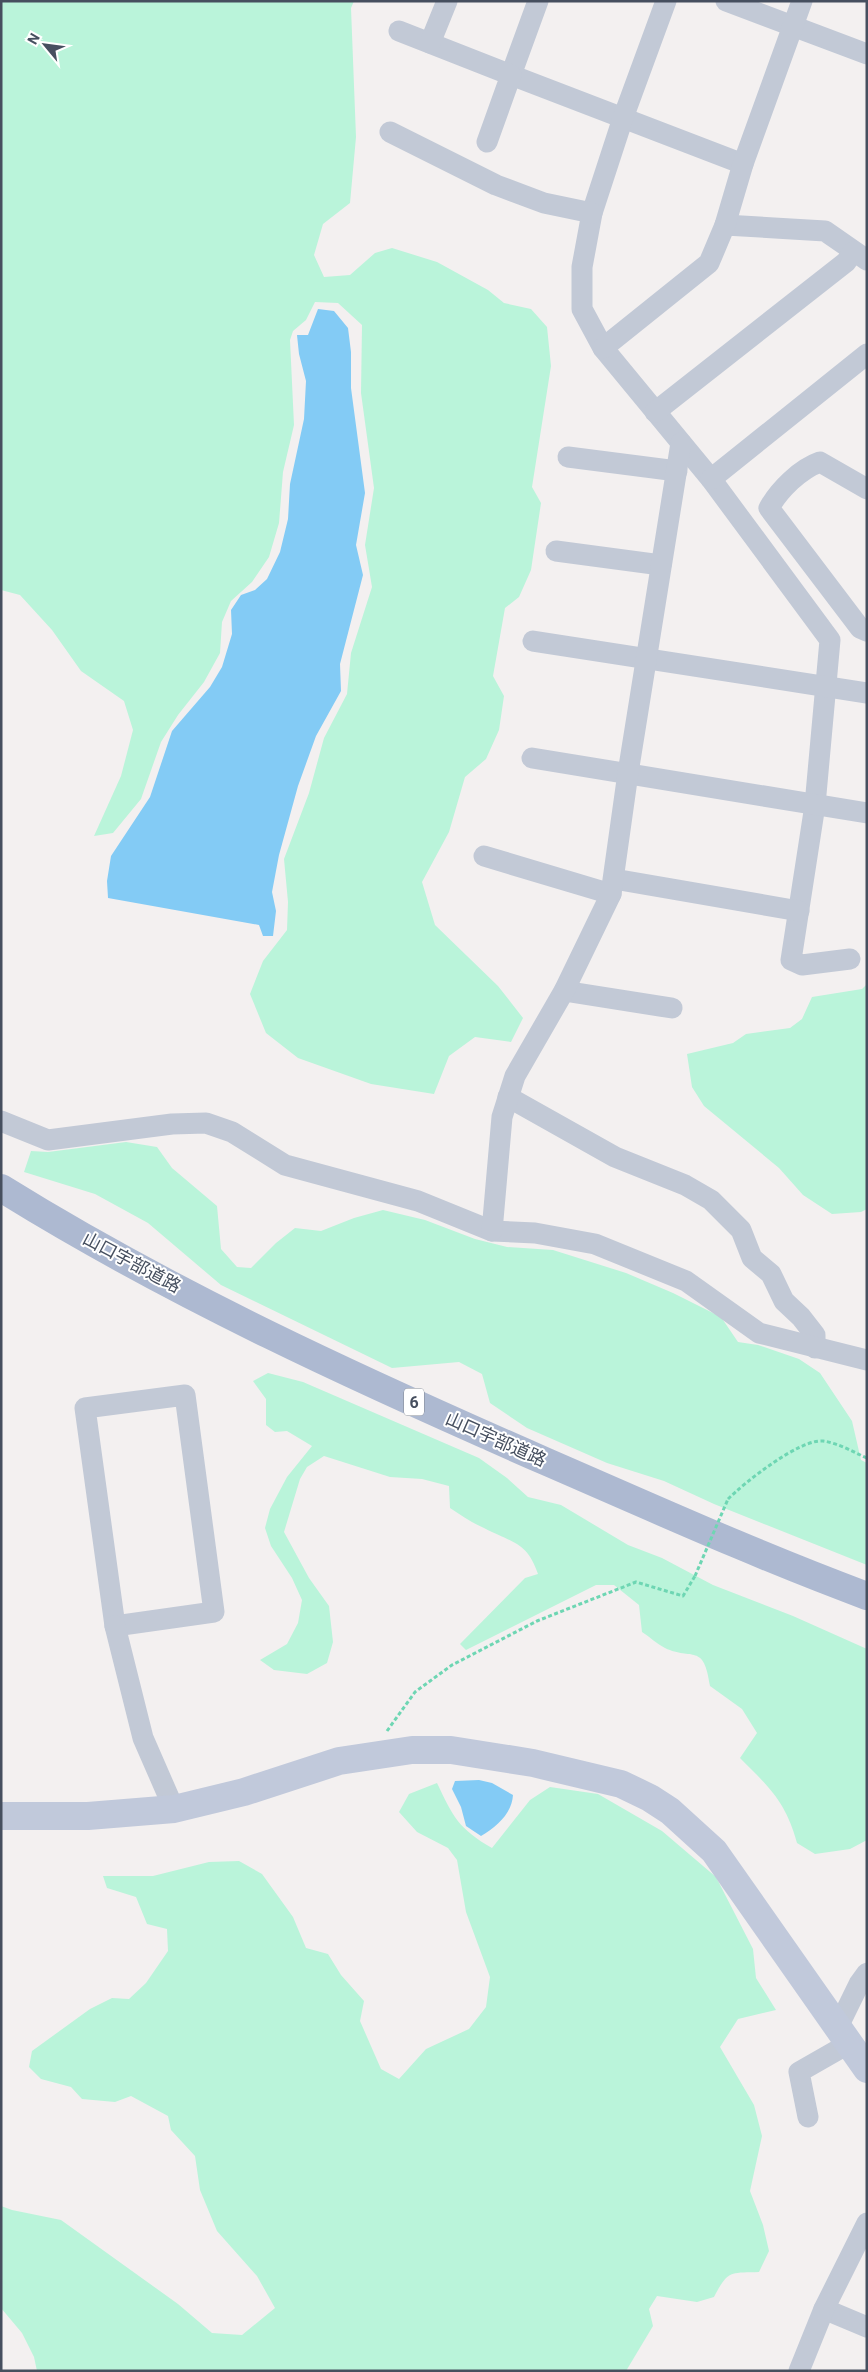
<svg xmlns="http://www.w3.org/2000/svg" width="868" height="2372" font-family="Roboto,'Noto Sans JP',sans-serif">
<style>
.green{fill:#baf4da}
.water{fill:#83cbf5}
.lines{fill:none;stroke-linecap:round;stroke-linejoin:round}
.path{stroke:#6ed6b3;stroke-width:3;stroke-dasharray:4 2.5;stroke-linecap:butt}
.street{stroke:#c2c9d6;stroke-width:21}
.secondary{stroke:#c1c9db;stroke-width:28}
.primary{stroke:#adb9d1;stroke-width:28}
.path-bridge{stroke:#6ed6b3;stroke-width:3;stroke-dasharray:4 2.5;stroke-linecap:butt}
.labels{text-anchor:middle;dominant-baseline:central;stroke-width:4;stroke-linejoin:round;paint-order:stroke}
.shield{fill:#fff;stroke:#7e848f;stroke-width:1}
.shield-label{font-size:16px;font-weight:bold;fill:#464f5f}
.street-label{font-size:18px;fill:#464f5f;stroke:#fff}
</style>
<rect width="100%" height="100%" fill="#f3f0f0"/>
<!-- green -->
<g class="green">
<polygon points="1,1 354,1 351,8 356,137 350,203 323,224 314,255 324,277 350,275 375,253 392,248 437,262 488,290 504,303 531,309 547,327 551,366 532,487 541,503 531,570 519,597 505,608 493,676 504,696 499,730 486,759 465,777 449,832 422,882 435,925 498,986 523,1018 511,1042 475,1037 449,1056 434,1094 371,1084 298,1058 266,1033 250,994 263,961 287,930 288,902 284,859 309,793 324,738 347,694 351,653 372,587 365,545 374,488 361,393 362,325 338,303 315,302 306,320 293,331 290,340 294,425 283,472 279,523 269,557 252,582 231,601 222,622 220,653 204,682 178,715 161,742 141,799 113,833 94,836 121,776 133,730 124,701 81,671 52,630 20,595 1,590"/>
<polygon points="867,984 867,1209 861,1212 832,1214 803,1195 779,1168 704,1106 692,1087 687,1054 733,1043 746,1034 790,1028 802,1019 812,997 862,989"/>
<polygon points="126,1142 157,1147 172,1168 217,1206 221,1249 237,1267 251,1268 276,1243 295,1228 321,1231 354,1218 383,1210 425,1220 475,1239 507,1247 553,1250 626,1273 673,1293 721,1317 738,1342 758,1345 799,1359 820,1373 852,1421 861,1460 867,1463 867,1565 714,1504 664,1481 607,1463 527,1428 490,1403 482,1374 459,1362 392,1368 221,1285 148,1223 95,1194 24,1172 31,1151 48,1152"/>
<path d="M268,1373L303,1382L479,1458L507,1478L528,1497L561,1505L628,1545L662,1558L713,1585L793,1616L867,1649V1840L850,1849L815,1854L797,1843C786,1802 769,1787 740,1758L757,1733L742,1709L710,1686C704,1642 692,1661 665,1648C657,1644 650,1637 642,1632L639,1605L614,1585H596L466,1650L460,1644L525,1578L538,1574C527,1541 512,1543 484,1528C472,1523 461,1515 450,1508L449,1486L422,1479L390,1477L324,1456L307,1467L300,1479L284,1532L309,1578L329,1606L333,1642L327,1663L307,1674L274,1670L260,1660L287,1644L298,1623L302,1600L292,1578L271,1546L265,1528L270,1509L287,1477L312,1446L287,1431L275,1432L266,1425V1399L253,1381Z"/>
<path d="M437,1783C453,1817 459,1829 492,1848L530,1800L550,1787L598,1794L662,1831L716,1877L753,1949L756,1978L776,2010L738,2019L720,2047L754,2105L762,2136L750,2191L763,2225L769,2251L759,2272C730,2273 728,2270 714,2297L697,2302L657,2296L649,2309L653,2326L626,2371H37L34,2357L22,2333L1,2308V2206L12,2210L61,2220L178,2304L212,2333L242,2335L275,2308L257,2276L217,2231L200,2190L195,2156L171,2130L168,2116L131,2096L115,2102L82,2099L71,2087L41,2079L29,2067L32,2051L90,2009L112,1998L129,1999L146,1983L168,1951L167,1929L147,1924L136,1897L107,1888L103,1876H153L209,1862L239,1861L262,1874L293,1917L306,1948L328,1954L341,1975L364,2001L360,2021L381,2069L399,2079L426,2049L469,2029L486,2007L490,1977L466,1912L457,1860L448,1848L417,1832L399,1812L409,1794Z"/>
</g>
<!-- water -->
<g class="water">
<polygon points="318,309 334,311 348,328 351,352 351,388 365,493 356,545 363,575 340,664 341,691 316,736 298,786 279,855 272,892 276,911 273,936 263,936 259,925 108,898 107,881 111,856 150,797 172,731 210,687 222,667 232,634 231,610 241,595 255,590 267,579 280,552 288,519 290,484 304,419 306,381 299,354 297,335 308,335"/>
<path d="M479,1780L492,1783L513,1795C512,1813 497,1827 481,1836L466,1826L461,1807L452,1789L455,1781Z"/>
</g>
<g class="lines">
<!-- path -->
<g class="path">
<path d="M728,1499C744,1483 799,1439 823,1441C838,1443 853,1452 867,1458"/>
<polyline points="387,1731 415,1692 452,1665 537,1621 636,1582 683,1596 695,1576"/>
</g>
<!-- street -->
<g class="street">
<polyline points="538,1 511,75 743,164"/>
<polyline points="666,1 623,118 592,213 582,267 582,309 603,348 711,479 830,640 815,805 791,960 802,965 850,959"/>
<polyline points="726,1 867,54"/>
<polyline points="399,31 511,75 487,142"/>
<polyline points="430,43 447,1"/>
<polyline points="390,132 496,185 544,203 592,213"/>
<polyline points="725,225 825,231 867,260"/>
<polyline points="603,348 709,263 725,225 743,164 802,1"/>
<polyline points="655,412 846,262 853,252"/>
<polyline points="568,457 677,471"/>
<polyline points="711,479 867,354"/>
<path d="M867,489L820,462C800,469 779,490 769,508L860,628L867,631"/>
<polyline points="556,551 661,565"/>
<polyline points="533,641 867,693"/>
<polyline points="532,758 867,813"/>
<polyline points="484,856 611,894"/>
<polyline points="614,879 799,911"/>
<polyline points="564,991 672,1008"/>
<polyline points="508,1097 615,1157 685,1185 711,1200 741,1230 752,1258 771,1274 784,1301 801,1317 815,1335 815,1348"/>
<polyline points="1,1121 48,1140 172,1124 206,1123 232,1132 285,1165 418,1201 492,1231 535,1233 595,1244 686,1281 759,1333 867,1360"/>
<polyline points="492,1231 502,1117 515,1076 564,991 611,894 628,773 681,443"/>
<polygon points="185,1395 214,1612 115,1626 85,1408"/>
<polyline points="115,1626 143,1738 174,1809"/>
<polyline points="837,2029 859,1984 867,1973"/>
<polyline points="808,2117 799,2072 848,2044"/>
<polyline points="824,2309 867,2327"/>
<polyline points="799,2371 824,2309 867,2223"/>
</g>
<!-- secondary -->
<polyline class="secondary" points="1,1816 88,1816 174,1809 244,1792 339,1761 412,1750 451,1750 533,1763 621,1784 650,1798 670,1811 714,1851 867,2069"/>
<!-- primary -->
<path class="primary" d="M1,1188C173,1295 362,1381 547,1462C653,1508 759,1556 867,1596"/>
<!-- path-bridge -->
<polyline class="path-bridge" points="695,1576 728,1499"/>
</g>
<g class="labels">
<!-- shield labels -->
<rect class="shield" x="404" y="1388.5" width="20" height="27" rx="4"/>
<g class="shield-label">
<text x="414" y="1402">6</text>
</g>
<!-- street labels -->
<g class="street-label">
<text transform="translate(132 1262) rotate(28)">山口宇部道路</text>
<text transform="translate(496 1439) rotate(24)">山口宇部道路</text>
</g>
</g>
<!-- border -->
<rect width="868" height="2372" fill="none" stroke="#464f5f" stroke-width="5"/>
<!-- north arrow -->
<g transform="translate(45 45) rotate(299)" stroke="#ffffff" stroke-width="4" paint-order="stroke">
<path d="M0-4L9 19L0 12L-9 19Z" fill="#464f5f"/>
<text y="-8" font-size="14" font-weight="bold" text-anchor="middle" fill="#464f5f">N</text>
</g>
</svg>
